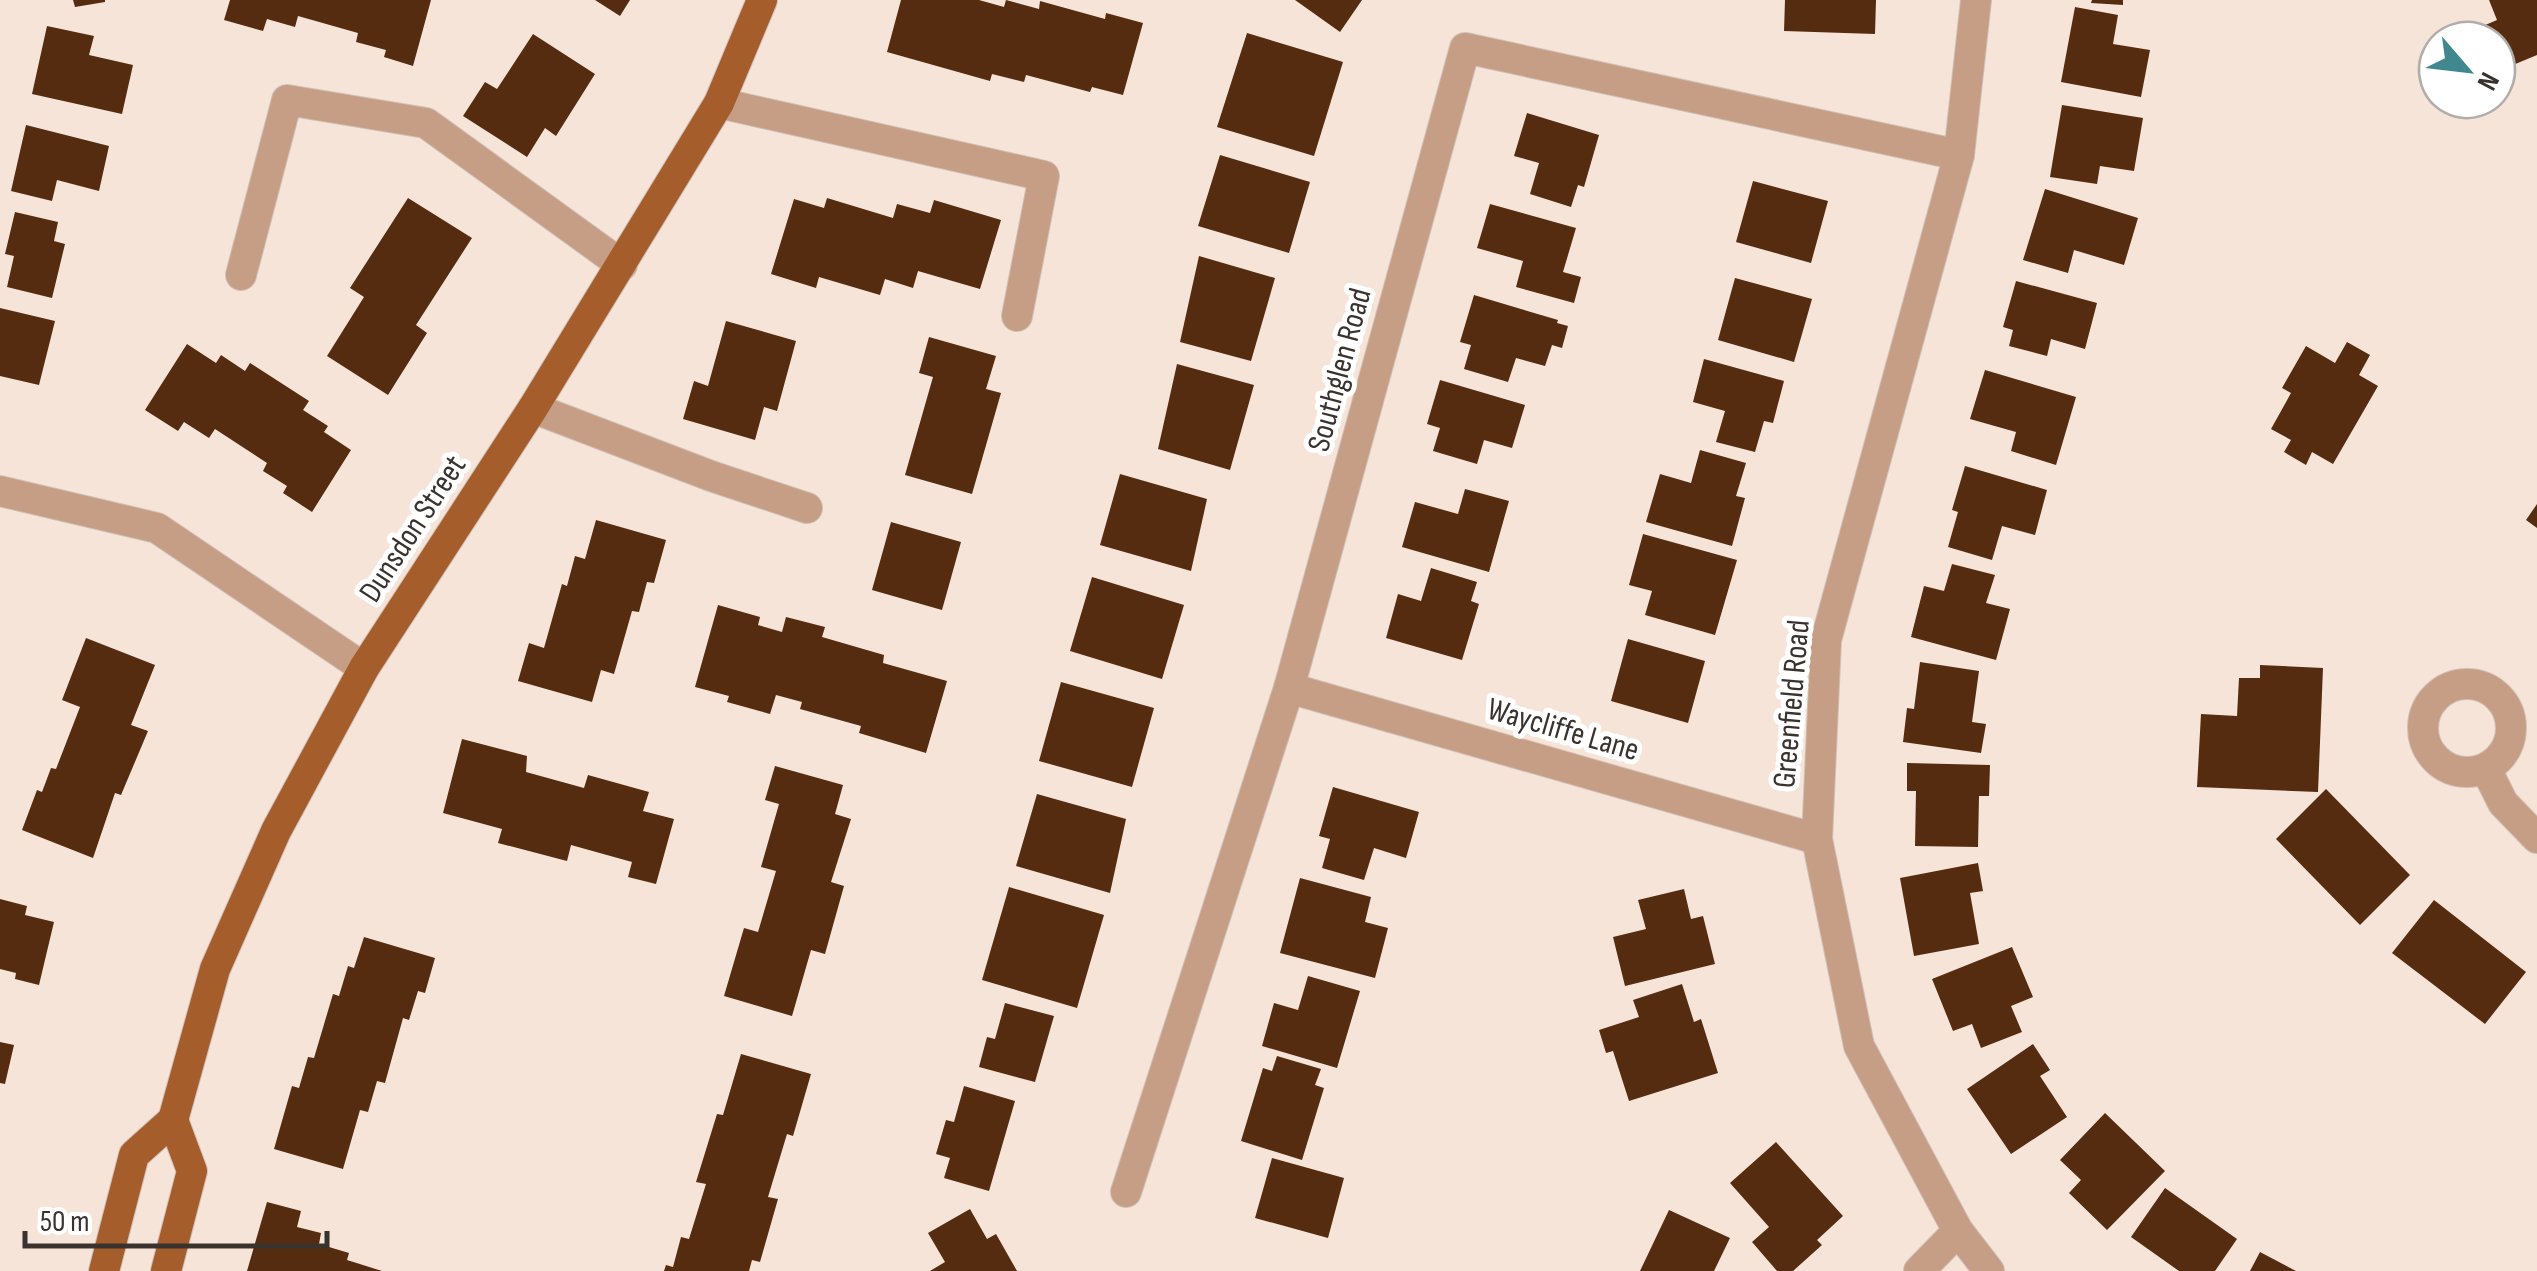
<svg xmlns="http://www.w3.org/2000/svg" width="2537" height="1271" font-family="'Sofia Sans Condensed',sans-serif">
<style>
.building{fill:#552c0f}
.lines{fill:none;stroke-linecap:round;stroke-linejoin:round}
.minor-casing{stroke:#d0c0b7;stroke-width:32}
.major-casing{stroke:#d0c0b7;stroke-width:32}
.minor{stroke:#c69e85;stroke-width:30}
.major{stroke:#a45d2b;stroke-width:30}
.labels{text-anchor:middle;dominant-baseline:central;stroke-width:10;stroke-linejoin:round;paint-order:stroke}
.street-label{font-size:32px;fill:#39322e;stroke:#fff}
</style>
<rect width="100%" height="100%" fill="#f6e4d9"/>
<!-- building -->
<g class="building">
<polygon points="73,0 105,0 105,2 75,7"/>
<polygon points="230,0 431,0 413,66 384,57 386,50 356,42 358,33 298,16 295,27 267,19 263,31 224,20"/>
<polygon points="595,0 630,0 620,16"/>
<polygon points="901,0 979,0 1004,7 1006,0 1039,9 1040,1 1105,19 1106,13 1143,23 1123,95 1092,87 1090,92 1026,75 1024,82 992,74 990,81 887,52"/>
<polygon points="1295,0 1362,0 1340,32"/>
<polygon points="1785,0 1876,0 1875,34 1784,31"/>
<polygon points="2092,0 2123,0 2123,5 2091,3"/>
<polygon points="2489,0 2537,0 2537,55 2501,70 2497,61 2497,40 2489,40 2483,26 2497,20"/>
<polygon points="2075,7 2118,15 2113,44 2150,50 2141,97 2061,82"/>
<polygon points="47,26 94,36 89,55 133,65 122,114 32,94"/>
<polygon points="1247,33 1343,62 1314,156 1217,127"/>
<polygon points="533,34 595,74 556,136 545,128 527,157 463,116 485,82 497,89"/>
<polygon points="2062,105 2143,118 2134,171 2100,166 2097,184 2050,177"/>
<polygon points="1527,113 1599,135 1584,187 1578,185 1571,207 1530,194 1539,163 1514,156"/>
<polygon points="26,125 109,146 99,191 57,180 52,201 11,191"/>
<polygon points="1220,155 1310,182 1289,253 1198,226"/>
<polygon points="1753,181 1828,201 1811,263 1736,242"/>
<polygon points="2045,189 2138,218 2124,265 2074,250 2068,273 2023,260"/>
<polygon points="408,198 472,238 416,325 427,333 388,395 327,356 364,297 350,288"/>
<polygon points="827,198 893,218 897,204 930,213 934,200 1001,220 980,289 918,271 913,288 885,279 880,295 819,277 816,288 771,274 794,199 824,208"/>
<polygon points="1490,204 1576,228 1563,272 1581,277 1574,303 1516,287 1523,261 1477,248"/>
<polygon points="15,212 58,222 54,241 65,244 52,298 7,287 14,256 5,254"/>
<polygon points="1199,256 1275,278 1251,361 1180,342"/>
<polygon points="1735,278 1812,299 1794,362 1718,340"/>
<polygon points="2016,281 2097,303 2085,349 2051,339 2047,356 2009,346 2013,330 2003,327"/>
<polygon points="1474,295 1558,320 1557,323 1568,326 1562,348 1552,345 1545,366 1516,358 1508,382 1464,369 1471,345 1460,342"/>
<polygon points="0,308 55,321 39,385 0,376"/>
<polygon points="726,321 796,341 777,411 764,407 755,440 683,419 694,381 708,386"/>
<polygon points="929,337 996,356 986,389 1001,393 972,494 905,475 933,377 919,373"/>
<polygon points="2347,342 2370,355 2359,375 2378,386 2333,464 2312,452 2306,465 2284,452 2291,440 2271,429 2291,393 2282,388 2306,346 2335,363"/>
<polygon points="187,344 216,363 221,355 245,371 250,363 309,401 303,410 328,426 324,432 351,450 312,512 283,493 287,486 263,471 267,463 215,429 209,438 184,422 178,431 145,410"/>
<polygon points="1704,359 1784,381 1773,423 1764,421 1755,452 1716,442 1725,411 1693,402"/>
<polygon points="1177,364 1254,385 1230,470 1158,449"/>
<polygon points="1985,370 2076,397 2056,465 2011,451 2016,432 1970,419"/>
<polygon points="1440,380 1525,405 1512,448 1484,440 1477,464 1433,451 1440,428 1427,424"/>
<polygon points="1700,450 1746,463 1736,496 1745,498 1732,546 1646,522 1660,474 1691,483"/>
<polygon points="1965,466 2047,490 2035,535 2002,526 1992,560 1948,547 1958,512 1952,510"/>
<polygon points="1120,474 1207,499 1191,571 1100,545"/>
<polygon points="1465,489 1509,501 1489,572 1402,547 1415,502 1458,514"/>
<polygon points="2537,504 2537,528 2526,520"/>
<polygon points="596,520 666,540 654,583 647,582 639,612 632,611 614,674 601,670 592,702 518,681 529,643 544,648 562,584 567,586 575,556 585,559"/>
<polygon points="891,522 961,542 942,610 872,590"/>
<polygon points="1643,534 1737,560 1715,635 1645,615 1652,591 1629,585"/>
<polygon points="1952,564 1995,575 1986,603 2010,609 1996,660 1911,637 1924,586 1944,591"/>
<polygon points="1431,568 1477,582 1471,601 1479,604 1462,660 1386,638 1398,594 1421,601"/>
<polygon points="1092,577 1184,605 1162,679 1070,651"/>
<polygon points="718,605 760,617 758,625 782,632 786,617 825,627 822,637 884,655 883,663 947,681 926,753 859,733 861,726 800,709 802,702 776,695 770,714 727,702 729,696 695,687"/>
<polygon points="86,638 155,665 131,725 148,731 121,795 115,793 93,858 22,830 37,790 42,792 51,768 56,769 80,707 62,700"/>
<polygon points="1628,639 1705,661 1688,723 1611,701"/>
<polygon points="1920,662 1979,671 1972,722 1986,724 1981,753 1903,742 1907,708 1914,709"/>
<polygon points="2260,665 2323,668 2318,792 2197,787 2201,714 2237,716 2239,678 2260,678"/>
<polygon points="1061,682 1154,708 1132,787 1039,761"/>
<polygon points="462,739 527,756 526,772 584,788 588,775 649,792 643,811 674,819 656,884 628,877 632,862 571,845 567,861 498,843 502,829 443,813"/>
<polygon points="1907,763 1990,765 1989,796 1979,796 1978,847 1915,846 1916,791 1907,791"/>
<polygon points="775,766 843,785 835,814 851,819 831,882 844,886 825,954 811,950 792,1016 724,996 744,928 758,932 776,871 761,867 779,804 765,800"/>
<polygon points="1333,787 1419,812 1406,858 1374,848 1364,880 1322,868 1330,839 1319,836"/>
<polygon points="2326,789 2410,875 2360,925 2276,839"/>
<polygon points="1037,794 1126,819 1110,893 1016,866"/>
<polygon points="1978,863 1983,891 1970,893 1979,944 1914,956 1900,878"/>
<polygon points="1300,878 1371,897 1365,922 1388,928 1375,978 1280,953"/>
<polygon points="1009,887 1104,915 1077,1008 982,980"/>
<polygon points="1684,889 1691,919 1703,916 1715,964 1625,986 1613,937 1646,929 1638,900"/>
<polygon points="0,899 27,906 25,915 54,922 39,985 15,979 16,973 0,969"/>
<polygon points="2434,900 2526,972 2485,1024 2392,953"/>
<polygon points="364,937 435,958 425,993 418,991 409,1020 403,1018 385,1083 377,1081 368,1112 360,1110 343,1169 274,1149 292,1086 299,1088 308,1057 314,1058 333,994 339,996 348,966 354,968"/>
<polygon points="2012,947 2033,997 2011,1006 2022,1032 1981,1048 1972,1024 1953,1031 1932,979"/>
<polygon points="1308,976 1360,991 1337,1068 1262,1046 1274,1003 1298,1010"/>
<polygon points="1682,984 1694,1022 1701,1019 1718,1073 1629,1101 1613,1051 1606,1053 1599,1030 1639,1017 1633,1000"/>
<polygon points="1005,1003 1054,1016 1035,1082 979,1067 987,1037 995,1039"/>
<polygon points="0,1042 14,1045 5,1084 0,1083"/>
<polygon points="2033,1044 2050,1070 2040,1076 2067,1117 2011,1154 1967,1089"/>
<polygon points="741,1054 811,1074 793,1136 787,1134 768,1197 778,1199 760,1262 752,1260 749,1271 664,1271 666,1265 673,1267 681,1237 689,1239 706,1184 696,1182 717,1114 723,1115"/>
<polygon points="1277,1056 1321,1069 1315,1085 1324,1088 1302,1160 1241,1141 1263,1068 1272,1071"/>
<polygon points="964,1086 1015,1101 989,1191 944,1178 950,1158 936,1154 946,1120 954,1122"/>
<polygon points="2105,1113 2165,1171 2107,1230 2069,1193 2081,1180 2060,1160"/>
<polygon points="1776,1142 1843,1216 1817,1240 1822,1245 1793,1271 1777,1271 1752,1242 1769,1227 1730,1183"/>
<polygon points="1272,1158 1344,1178 1328,1238 1255,1218"/>
<polygon points="2165,1188 2237,1239 2215,1271 2179,1271 2131,1237"/>
<polygon points="267,1202 301,1211 297,1227 321,1233 319,1244 349,1253 347,1260 382,1271 247,1271"/>
<polygon points="970,1209 987,1239 996,1234 1017,1271 930,1271 945,1262 928,1233"/>
<polygon points="1669,1210 1730,1238 1714,1271 1640,1271"/>
<polygon points="2260,1252 2296,1271 2250,1271"/>
</g>
<g class="lines">
<defs>
<g id="minor">
<polyline points="1976,0 1959,155 1826,640 1817,839 1859,1046 1958,1231 1989,1271"/>
<polyline points="719,103 1044,176 1017,316"/>
<polyline points="241,275 287,100 426,123 622,265"/>
<polyline points="533,408 711,476 807,508"/>
<polyline points="0,491 157,528 364,668"/>
<circle cx="2467" cy="728" r="44"/>
<polyline points="1289,688 1817,839"/>
<polyline points="2486,769 2503,803 2537,838"/>
<polyline points="1126,1192 1289,688 1465,48 1959,155"/>
<polyline points="1919,1271 1958,1231"/>
</g>
<g id="major">
<polyline points="104,1271 134,1155 173,1120 215,969 276,831 364,668 533,408 719,103 762,0"/>
<polyline points="166,1271 192,1171 173,1120"/>
</g>
</defs>
<!-- minor casing -->
<use href="#minor" class="minor-casing"/>
<!-- major casing -->
<use href="#major" class="major-casing"/>
<!-- minor -->
<use href="#minor" class="minor"/>
<!-- major -->
<use href="#major" class="major"/>
</g>
<g class="labels">
<!-- street labels -->
<g class="street-label">
<text transform="translate(1340 370) rotate(-75)">Southglen Road</text>
<text transform="translate(413 529) rotate(-57)">Dunsdon Street</text>
<text transform="translate(1792 704) rotate(-85)">Greenfield Road</text>
<text transform="translate(1563 730) rotate(16)">Waycliffe Lane</text>
</g>
</g>
<!-- north arrow -->
<g transform="translate(2467 70) rotate(118)"><circle r="48" fill="#ffffff" stroke="#b0adab" stroke-width="2.5"/>
<path d="M0-8L18 38L0 25L-18 38Z" fill="#41888e"/>
<text y="-15" font-size="28" font-weight="bold" text-anchor="middle" fill="#39322e">N</text>
</g>
<!-- scale -->
<path d="M25 1231v15h302v-15" fill="none" stroke="#39322e" stroke-width="5"/>
<text x="40" y="1231" font-size="30" fill="#39322e" stroke="#ffffff" stroke-width="8" paint-order="stroke">50 m</text>
</svg>
